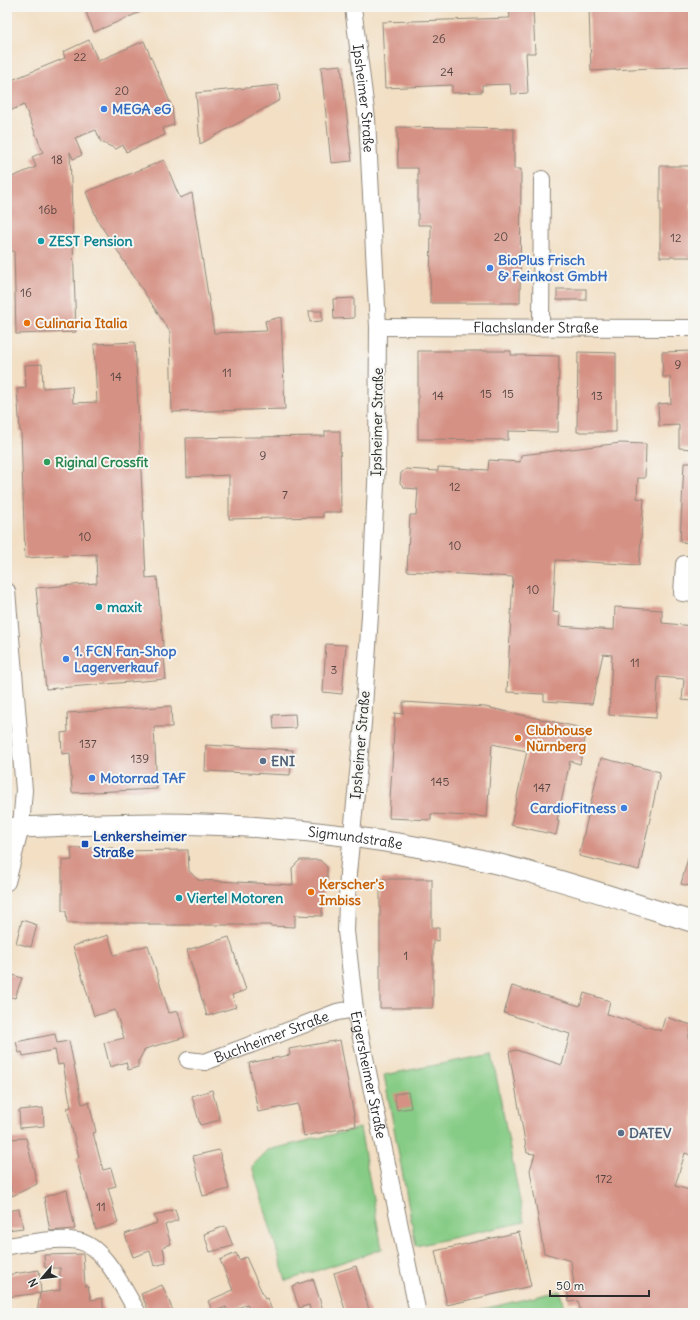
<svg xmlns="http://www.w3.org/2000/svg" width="700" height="1320" font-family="Delius,sans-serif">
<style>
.green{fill:#87cc86;stroke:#597c58}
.building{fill:#d59184}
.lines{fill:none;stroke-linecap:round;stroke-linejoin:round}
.minor-casing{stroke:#8e8578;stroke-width:18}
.major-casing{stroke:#8e8578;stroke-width:22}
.minor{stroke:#fff;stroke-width:16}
.major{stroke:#fff;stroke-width:20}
.shop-dot{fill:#3f7fe0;stroke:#f6f6f2;stroke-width:1.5}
.culture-dot{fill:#0f9aa8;stroke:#f6f6f2;stroke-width:1.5}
.food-dot{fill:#e8710a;stroke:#f6f6f2;stroke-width:1.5}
.leisure-dot{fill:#2e9e5b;stroke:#f6f6f2;stroke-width:1.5}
.service-dot{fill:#5c6f8a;stroke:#f6f6f2;stroke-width:1.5}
.transit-dot{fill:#1a4fb4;stroke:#f6f6f2;stroke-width:1.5}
.labels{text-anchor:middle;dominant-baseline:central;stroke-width:4;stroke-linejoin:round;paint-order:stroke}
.number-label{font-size:12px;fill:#564441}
.street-label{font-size:14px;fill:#2b2b2b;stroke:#f6f6f2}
.shop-label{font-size:14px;font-weight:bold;fill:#366cbe;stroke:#f6f6f2;text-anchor:start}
.culture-label{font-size:14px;font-weight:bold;fill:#0d838f;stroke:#f6f6f2;text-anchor:start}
.food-label{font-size:14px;font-weight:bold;fill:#c56008;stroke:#f6f6f2;text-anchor:start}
.leisure-label{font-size:14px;font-weight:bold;fill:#27864d;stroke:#f6f6f2;text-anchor:start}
.service-label{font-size:14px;font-weight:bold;fill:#4e5e75;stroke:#f6f6f2;text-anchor:start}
.transit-label{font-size:14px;font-weight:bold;fill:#164399;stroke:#f6f6f2;text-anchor:start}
</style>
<rect width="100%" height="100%" fill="#f6f6f2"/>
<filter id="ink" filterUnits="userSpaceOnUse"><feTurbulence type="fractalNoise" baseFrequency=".025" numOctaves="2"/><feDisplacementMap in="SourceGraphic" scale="8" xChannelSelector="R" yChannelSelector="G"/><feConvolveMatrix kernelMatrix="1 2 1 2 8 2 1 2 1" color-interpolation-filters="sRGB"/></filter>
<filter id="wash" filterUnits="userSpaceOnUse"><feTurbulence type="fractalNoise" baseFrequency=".012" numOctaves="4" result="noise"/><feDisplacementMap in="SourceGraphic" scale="16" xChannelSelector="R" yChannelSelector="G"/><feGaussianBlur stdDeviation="0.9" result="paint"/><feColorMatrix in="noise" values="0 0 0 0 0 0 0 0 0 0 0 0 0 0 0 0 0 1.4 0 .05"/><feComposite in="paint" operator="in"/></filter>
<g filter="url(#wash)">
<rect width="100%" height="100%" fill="#f2dfc4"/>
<!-- green -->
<g class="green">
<polygon points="492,1054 524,1222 416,1246 384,1075"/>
<polygon points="360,1128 382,1249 286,1281 252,1166 268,1150"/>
<polygon points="560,1291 565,1313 466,1313"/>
</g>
<g id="blocks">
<!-- building -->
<g class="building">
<polygon points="84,7 152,7 94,32"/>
<polygon points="509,7 533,7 535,53 526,53 528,93 511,94 510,84 482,85 482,92 452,93 452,85 385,88 382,22 510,18"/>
<polygon points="589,7 693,7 693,66 591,71"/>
<polygon points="89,40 98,61 144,41 172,107 174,125 163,128 165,135 126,152 123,145 116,149 101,142 96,130 75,138 82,155 73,159 70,152 76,332 16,334 14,251 9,251 7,233 7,179 36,167 32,157 43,152 24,105 7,112 7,82 65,58 63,52"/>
<polygon points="341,65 352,161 331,163 321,67"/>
<polygon points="278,85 280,100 200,144 196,93"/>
<polygon points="397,127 514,129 514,169 521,169 520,303 430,303 431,225 418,225 418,168 398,168"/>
<polygon points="164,160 180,198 192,193 214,333 267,331 265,321 281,317 285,409 172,412 170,332 98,221 86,192"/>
<rect x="660" y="166" width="31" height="91"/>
<rect x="557" y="289" width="29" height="11"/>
<polygon points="354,298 354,318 334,319 333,299"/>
<polygon points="309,311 322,311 322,321 310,322"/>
<polygon points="135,342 146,578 157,577 166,679 46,689 36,588 97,583 96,554 25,558 21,431 20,431 17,389 26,388 25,365 42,364 43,388 72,386 73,403 97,402 94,344"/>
<polygon points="418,351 511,351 511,355 559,356 558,432 508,431 508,440 418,439"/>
<polygon points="693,351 693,449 679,448 679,425 659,426 658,404 671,403 670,377 663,377 662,352"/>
<polygon points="578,352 616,353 616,432 577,432"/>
<polygon points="325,431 340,431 341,512 323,512 323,517 229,519 229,475 187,477 186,438 325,436"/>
<polygon points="621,443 646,444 645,478 638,478 637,498 644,499 639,565 556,560 553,612 560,613 559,626 614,630 615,607 662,610 662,623 693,626 693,701 682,700 684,679 658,677 656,718 609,715 612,655 603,654 592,704 544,701 544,694 507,692 513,577 407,571 410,515 416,515 418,489 405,488 400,483 401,473 406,469 438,471 438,467 488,470 489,460 520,462 521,455"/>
<polygon points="684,463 693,463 693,543 680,542"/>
<polygon points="326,644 346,645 342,694 323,692"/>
<polygon points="403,702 485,707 587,729 580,764 570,761 557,821 559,821 556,835 511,825 527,751 492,744 487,817 431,814 431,820 389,818 395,713 403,714"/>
<polygon points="171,706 172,727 154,727 157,789 72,793 70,753 62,754 61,733 68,732 67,713"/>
<polygon points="295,714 296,728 274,729 273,715"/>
<polygon points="206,745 293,750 290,775 205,771"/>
<polygon points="601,758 660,772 639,870 579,856"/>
<polygon points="71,848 114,848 115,851 188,850 189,871 198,880 293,885 292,868 300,860 320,860 327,867 327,884 323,887 322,916 295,915 295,927 270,926 270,925 149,925 149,923 67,923 66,911 62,911 62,861 72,860"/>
<polygon points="690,851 693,851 693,887 681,884"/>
<polygon points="380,879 432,879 432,928 439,928 439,941 433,940 433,1008 380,1008"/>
<polygon points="22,920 37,925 31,947 16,943"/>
<polygon points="108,935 114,955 148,945 169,1013 178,1011 185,1037 145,1049 138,1062 138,1067 128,1070 126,1062 110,1067 104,1043 124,1038 115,1010 94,1016 73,946"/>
<polygon points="229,937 246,990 232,995 236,1007 207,1016 187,950"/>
<polygon points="7,973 22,978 15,998 7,996"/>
<polygon points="512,986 580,1006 584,993 610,1001 607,1014 661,1031 665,1017 692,1025 688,1039 693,1040 693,1156 685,1153 675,1186 693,1191 693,1313 581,1313 578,1301 569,1302 567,1287 574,1285 571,1261 544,1253 530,1170 535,1154 527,1153 509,1052 516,1050 562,1065 570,1034 504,1013"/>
<polygon points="55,1034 57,1043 69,1041 82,1104 89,1102 96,1132 93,1133 103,1170 111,1168 116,1186 108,1188 118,1223 96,1230 76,1159 79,1157 67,1108 71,1107 63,1064 58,1065 55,1050 23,1056 22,1052 19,1053 16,1042"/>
<polygon points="340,1040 356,1126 304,1136 298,1104 258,1112 249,1063 290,1055 289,1049"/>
<polygon points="212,1090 220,1120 200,1125 192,1096"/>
<polygon points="408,1092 411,1108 397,1110 394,1094"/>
<polygon points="43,1108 44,1126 20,1128 19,1110"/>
<polygon points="26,1138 37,1184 12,1196 10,1184 7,1185 7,1139"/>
<polygon points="219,1150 229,1189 203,1196 193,1156"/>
<polygon points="67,1190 75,1229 50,1231 44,1197"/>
<polygon points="19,1209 23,1228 7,1230 7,1211"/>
<polygon points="175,1209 178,1220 165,1225 171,1244 163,1247 166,1263 154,1266 150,1251 133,1257 125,1234 157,1223 154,1216"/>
<polygon points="225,1226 233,1246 210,1252 204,1234"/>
<polygon points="519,1232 531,1286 447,1305 435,1251"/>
<polygon points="236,1253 239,1260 246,1257 265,1299 267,1298 273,1313 250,1313 247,1304 228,1313 226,1307 213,1312 208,1301 233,1290 220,1260"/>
<polygon points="83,1254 85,1286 88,1286 91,1300 102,1298 104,1313 37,1313 40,1293 60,1290 60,1268 45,1268 44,1255"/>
<polygon points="356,1266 370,1313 346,1313 334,1273"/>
<polygon points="39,1270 41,1293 7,1297 7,1275"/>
<polygon points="313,1279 324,1313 311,1313 309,1305 299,1308 292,1286"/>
<polygon points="162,1285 174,1313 150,1313 141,1294"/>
</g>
</g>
</g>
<g filter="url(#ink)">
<use href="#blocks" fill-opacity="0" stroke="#8e8578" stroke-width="1"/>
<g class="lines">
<defs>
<g id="minor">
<path id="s1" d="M353,7L367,119L378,327L377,462L370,615L363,723L348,873L346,931L355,1009L417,1309"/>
<path id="s2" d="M378,327L693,328"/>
<polyline points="541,327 542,179"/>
<polyline points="693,565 684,564 682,593 693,594"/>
<polyline points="7,591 24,790 21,827 7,882"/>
<path id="s3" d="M188,1060L205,1062L337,1012L355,1009"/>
<path d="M7,1246C29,1243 56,1237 78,1241C105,1246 124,1291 138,1313"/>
</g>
<g id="major">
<path id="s4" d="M7,828C68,826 128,822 189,824C276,826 365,836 450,853C533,870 613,897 693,922"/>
</g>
</defs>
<!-- minor casing -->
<use href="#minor" class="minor-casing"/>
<!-- major casing -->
<use href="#major" class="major-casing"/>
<!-- minor -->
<use href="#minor" class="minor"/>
<!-- major -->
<use href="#major" class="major"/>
</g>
</g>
<!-- markers -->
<g class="shop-dot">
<circle cx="104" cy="109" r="4"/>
<circle cx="490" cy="268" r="4"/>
<circle cx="66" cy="659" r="4"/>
<circle cx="92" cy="778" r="4"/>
<circle cx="624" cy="808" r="4"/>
</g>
<g class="culture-dot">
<circle cx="41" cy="241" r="4"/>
<circle cx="99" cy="607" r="4"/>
<circle cx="179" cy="898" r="4"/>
</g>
<g class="food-dot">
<circle cx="27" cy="323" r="4"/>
<circle cx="518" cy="738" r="4"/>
<circle cx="311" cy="892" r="4"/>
</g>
<circle class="leisure-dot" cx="47" cy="462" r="4"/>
<g class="service-dot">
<circle cx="263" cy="761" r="4"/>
<circle cx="621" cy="1133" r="4"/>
</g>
<rect class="transit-dot" x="81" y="840" width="8" height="8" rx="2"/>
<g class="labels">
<!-- number labels -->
<g class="number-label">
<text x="439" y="38">26</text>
<text x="80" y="56">22</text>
<text x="447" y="71">24</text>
<text x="122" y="90">20</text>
<text x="57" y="159">18</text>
<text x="48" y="209">16b</text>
<text x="501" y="236">20</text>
<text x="676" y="237">12</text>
<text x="26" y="292">16</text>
<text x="678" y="364">9</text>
<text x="227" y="372">11</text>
<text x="116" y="376">14</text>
<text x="486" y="393">15</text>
<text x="508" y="393">15</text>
<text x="438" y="395">14</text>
<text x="597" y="395">13</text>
<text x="263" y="455">9</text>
<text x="455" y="486">12</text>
<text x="285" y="494">7</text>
<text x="85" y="536">10</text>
<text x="455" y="545">10</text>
<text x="533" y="589">10</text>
<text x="635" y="662">11</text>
<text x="334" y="669">3</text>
<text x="88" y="743">137</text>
<text x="140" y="758">139</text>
<text x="440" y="781">145</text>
<text x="542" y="787">147</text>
<text x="406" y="955">1</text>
<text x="604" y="1178">172</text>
<text x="101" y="1206">11</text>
</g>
<!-- street labels -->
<g class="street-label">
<text stroke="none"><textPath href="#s1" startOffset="92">Ipsheimer Straße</textPath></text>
<text stroke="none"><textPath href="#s2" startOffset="158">Flachslander Straße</textPath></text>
<text transform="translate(377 422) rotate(-89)">Ipsheimer Straße</text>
<text transform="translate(360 745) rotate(-85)">Ipsheimer Straße</text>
<text stroke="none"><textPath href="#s4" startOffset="349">Sigmundstraße</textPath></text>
<text stroke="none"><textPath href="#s3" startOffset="88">Buchheimer Straße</textPath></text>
<text stroke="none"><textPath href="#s1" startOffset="1072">Ergersheimer Straße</textPath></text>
</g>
<!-- shop labels -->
<g class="shop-label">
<text x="112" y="109">MEGA eG</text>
<text x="498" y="260">BioPlus Frisch<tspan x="498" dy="16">&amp; Feinkost GmbH</tspan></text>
<text x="74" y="651">1. FCN Fan-Shop<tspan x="74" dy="16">Lagerverkauf</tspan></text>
<text x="100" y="778">Motorrad TAF</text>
<text x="616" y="808" text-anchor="end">CardioFitness</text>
</g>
<!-- culture labels -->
<g class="culture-label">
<text x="49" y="241">ZEST Pension</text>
<text x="107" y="607">maxit</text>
<text x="187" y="898">Viertel Motoren</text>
</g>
<!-- food labels -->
<g class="food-label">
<text x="35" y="323">Culinaria Italia</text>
<text x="526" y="730">Clubhouse<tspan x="526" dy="16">Nürnberg</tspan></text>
<text x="319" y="884">Kerscher's<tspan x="319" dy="16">Imbiss</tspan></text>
</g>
<!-- leisure labels -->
<g class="leisure-label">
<text x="55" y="462">Riginal Crossfit</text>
</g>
<!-- service labels -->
<g class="service-label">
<text x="271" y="761">ENI</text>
<text x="629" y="1133">DATEV</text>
</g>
<!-- transit labels -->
<g class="transit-label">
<text x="93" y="836">Lenkersheimer<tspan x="93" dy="16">Straße</tspan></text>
</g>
</g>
<!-- margin -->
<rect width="700" height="1320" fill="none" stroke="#f6f6f2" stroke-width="24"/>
<!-- north arrow -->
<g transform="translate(42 1278) rotate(242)" stroke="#f6f6f2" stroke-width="3" paint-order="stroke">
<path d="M0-3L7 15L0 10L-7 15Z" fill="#2b2b2b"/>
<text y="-6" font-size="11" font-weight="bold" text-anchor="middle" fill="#2b2b2b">N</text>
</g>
<!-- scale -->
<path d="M550 1290v6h99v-6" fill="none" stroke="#2b2b2b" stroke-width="2"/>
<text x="556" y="1290" font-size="12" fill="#2b2b2b" stroke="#f6f6f2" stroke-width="3" paint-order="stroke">50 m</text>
</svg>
